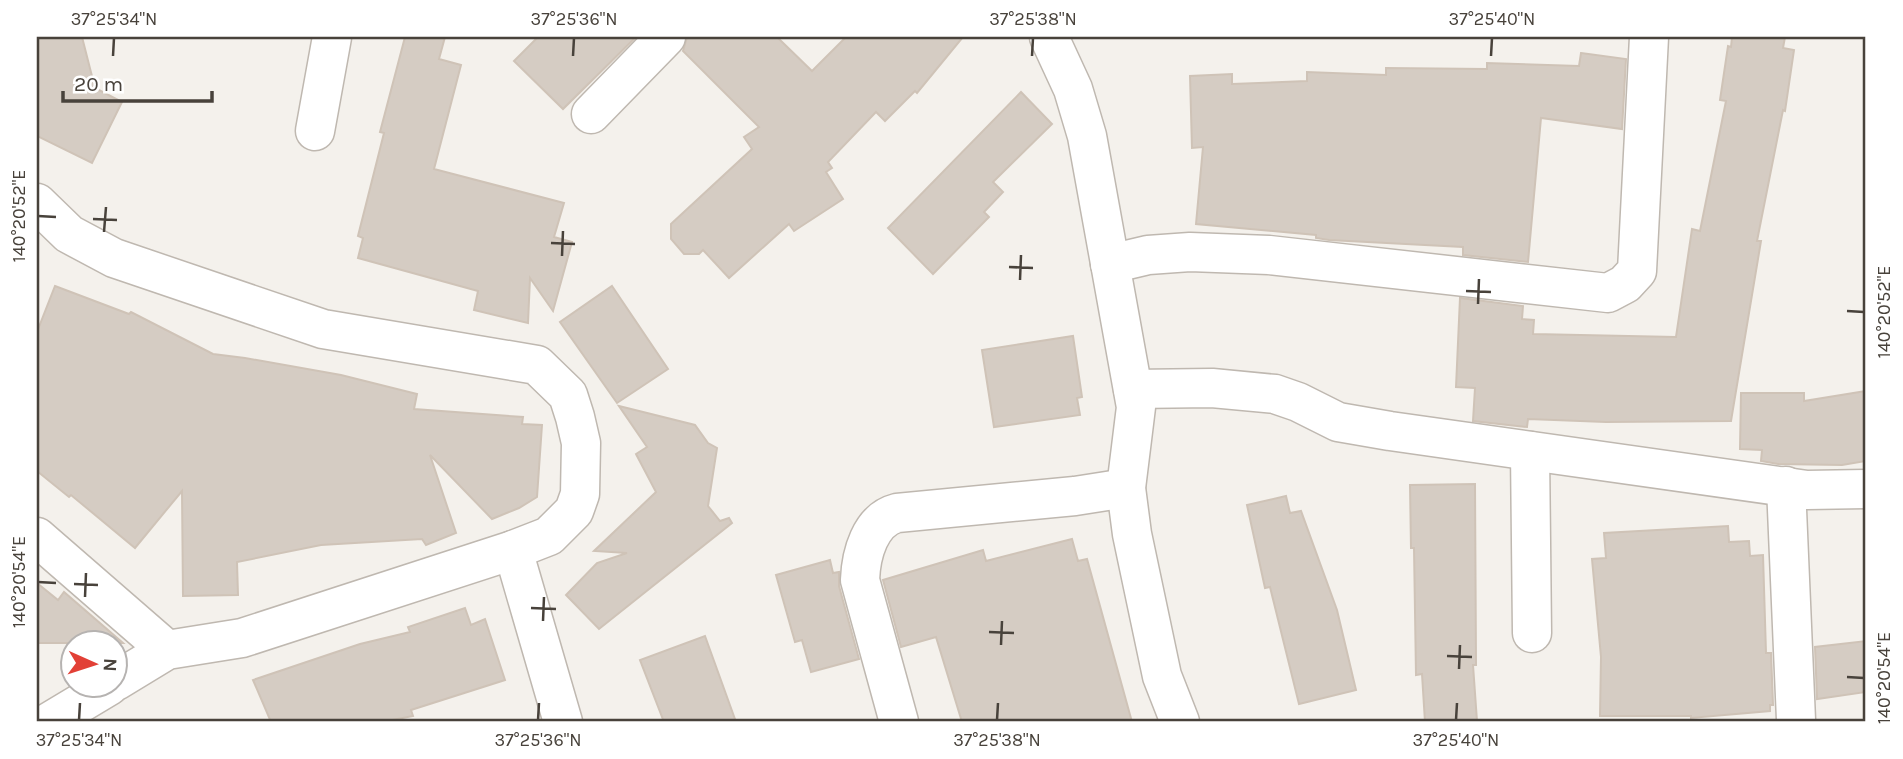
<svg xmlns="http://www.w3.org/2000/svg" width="1903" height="759" font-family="Karla,sans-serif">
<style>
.building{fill:#d5ccc3;stroke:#cfc3b7;stroke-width:2}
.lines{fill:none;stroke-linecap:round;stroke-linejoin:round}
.minor-casing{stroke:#bfb8b0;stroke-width:41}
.minor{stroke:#fff;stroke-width:38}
.ticks{fill:none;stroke:#48423b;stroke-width:2.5}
.neatline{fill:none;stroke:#48423b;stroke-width:2.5}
.ticks-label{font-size:18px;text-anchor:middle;fill:#48423b}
</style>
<rect width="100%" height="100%" fill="#f4f1ec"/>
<!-- building -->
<g class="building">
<polygon points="37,37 82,37 95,88 122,102 92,163 37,136"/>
<polygon points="405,37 445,37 439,59 461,65 434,169 564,203 554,237 572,242 553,311 530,278 528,323 474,310 478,291 358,258 363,238 358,236 384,133 380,132"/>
<polygon points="538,37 636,37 563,109 514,61"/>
<polygon points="687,37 777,37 812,71 846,37 963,37 917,93 915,91 885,121 876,112 828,162 832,168 826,172 843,199 794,231 789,224 729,278 703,250 699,254 684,254 671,239 671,224 752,149 744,137 759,127 683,51"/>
<polygon points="1732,37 1785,37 1783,48 1794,50 1785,111 1783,110 1757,241 1761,241 1731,421 1606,422 1528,419 1527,427 1473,421 1475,388 1456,387 1460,298 1523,306 1522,319 1534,320 1533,334 1676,337 1692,229 1700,231 1726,101 1720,100 1728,46 1731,47"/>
<polygon points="1581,53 1626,59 1622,129 1541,118 1528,262 1463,255 1463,247 1329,240 1316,238 1316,235 1196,224 1203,147 1192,148 1190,76 1232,74 1232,84 1307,81 1307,72 1386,75 1386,68 1487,69 1487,63 1579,66"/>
<polygon points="1021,92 1052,124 993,182 1003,192 984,212 989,217 933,274 888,228"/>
<polygon points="55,286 129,314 131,312 213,354 245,358 341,375 417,394 414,409 523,417 522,424 542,425 537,497 519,508 492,519 430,455 456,533 426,545 422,539 321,545 237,562 238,595 183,596 182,491 135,548 71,495 69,497 37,471 37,332"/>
<polygon points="612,286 668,369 617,403 560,322"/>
<polygon points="1073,336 1082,397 1077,398 1080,415 994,427 982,350"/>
<polygon points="1866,391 1866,461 1842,465 1778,464 1761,461 1762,450 1740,449 1741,393 1804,393 1804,401"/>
<polygon points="619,406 695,425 708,443 717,448 708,506 720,521 729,518 732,523 599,629 566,595 597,563 627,553 594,551 656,492 636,454 647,447"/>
<polygon points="1475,484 1476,665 1473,665 1477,721 1425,722 1422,674 1416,675 1414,548 1411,548 1410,485"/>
<polygon points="1286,496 1290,513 1301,511 1337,610 1356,690 1299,704 1270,587 1265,588 1247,505"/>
<polygon points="1728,526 1729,542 1749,541 1750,556 1763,555 1766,653 1771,653 1773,705 1770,705 1770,711 1691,718 1691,716 1600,716 1601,657 1592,559 1606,558 1604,533"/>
<polygon points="1072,539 1078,561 1087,559 1132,722 962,722 936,637 901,647 883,580 983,550 986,561"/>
<polygon points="830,560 833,573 839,572 839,586 859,659 811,672 802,640 795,642 776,575"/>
<polygon points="37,583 58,600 64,592 123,643 37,643"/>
<polygon points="465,608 471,625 485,619 505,680 411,710 413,716 382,722 271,722 253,680 360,644 410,632 408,627"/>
<polygon points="705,636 736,722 664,722 640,660"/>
<polygon points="1866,641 1866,692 1817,699 1815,647"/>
</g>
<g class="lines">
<defs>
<g id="minor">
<polyline points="1049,37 1073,89 1087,136 1136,407 1126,488 1132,534 1162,676 1180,722"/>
<polyline points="591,114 666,37"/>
<polyline points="315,131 332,37"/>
<polyline points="37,203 69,234 114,258 323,329 537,365 568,395 575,417 581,443 580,494 574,511 549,536 513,550 242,638 167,650 116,681"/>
<polyline points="1110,264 1148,255 1190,252 1269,255 1608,293 1625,284 1637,271 1649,37"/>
<polyline points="1133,389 1212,388 1275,394 1298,402 1338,422 1390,431 1807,490 1866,489"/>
<polyline points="1530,451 1532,633"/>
<polyline points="1786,486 1796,720"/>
<polyline points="37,537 167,650"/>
<polyline points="513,550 563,722"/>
<polyline points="49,722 109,686"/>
<path d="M899,722L860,580C861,554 870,520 897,513L1075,496L1126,488"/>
</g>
</defs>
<!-- minor casing -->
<use href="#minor" class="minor-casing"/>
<!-- minor -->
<use href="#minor" class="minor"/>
</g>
<!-- ticks -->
<path class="ticks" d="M113,56L114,38M573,56L574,38M1032,56L1033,38M1491,56L1492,38M38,216L56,217M93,219L117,220M104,232L106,207M551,243L575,244M562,256L563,231M1009,267L1033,268M1020,280L1021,255M1466,291L1491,292M1478,304L1479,279M1847,311L1864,312M38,582L56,583M74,584L98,585M85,597L86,573M531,608L556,609M543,621L544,597M989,632L1014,633M1001,645L1002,621M1447,656L1472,657M1459,669L1460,645M1847,677L1864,678M79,720L80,703M538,720L539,703M997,720L998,703M1456,720L1457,703"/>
<!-- border -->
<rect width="1903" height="759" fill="none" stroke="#ffffff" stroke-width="77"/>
<!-- north arrow -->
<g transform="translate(94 664) rotate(93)"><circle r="33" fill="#ffffff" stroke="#b6b3b1" stroke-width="2"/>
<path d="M0-5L12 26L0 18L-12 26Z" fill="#e24036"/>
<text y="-10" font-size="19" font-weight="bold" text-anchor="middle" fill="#48423b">N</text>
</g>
<!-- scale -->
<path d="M63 91v10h149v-10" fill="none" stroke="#48423b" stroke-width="3.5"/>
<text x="74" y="91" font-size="21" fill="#48423b" stroke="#ffffff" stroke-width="5" paint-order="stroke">20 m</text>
<rect x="38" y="38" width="1826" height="682" class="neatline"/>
<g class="ticks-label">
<text x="114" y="25">37°25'34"N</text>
<text x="574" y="25">37°25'36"N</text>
<text x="1033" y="25">37°25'38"N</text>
<text x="1492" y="25">37°25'40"N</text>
<text transform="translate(19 216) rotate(-90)" y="6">140°20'52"E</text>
<text transform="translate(1884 312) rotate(-90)" y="6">140°20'52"E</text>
<text transform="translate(19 582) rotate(-90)" y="6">140°20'54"E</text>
<text transform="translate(1884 678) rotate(-90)" y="6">140°20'54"E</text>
<text x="79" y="746">37°25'34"N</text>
<text x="538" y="746">37°25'36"N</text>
<text x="997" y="746">37°25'38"N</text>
<text x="1456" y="746">37°25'40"N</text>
</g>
</svg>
